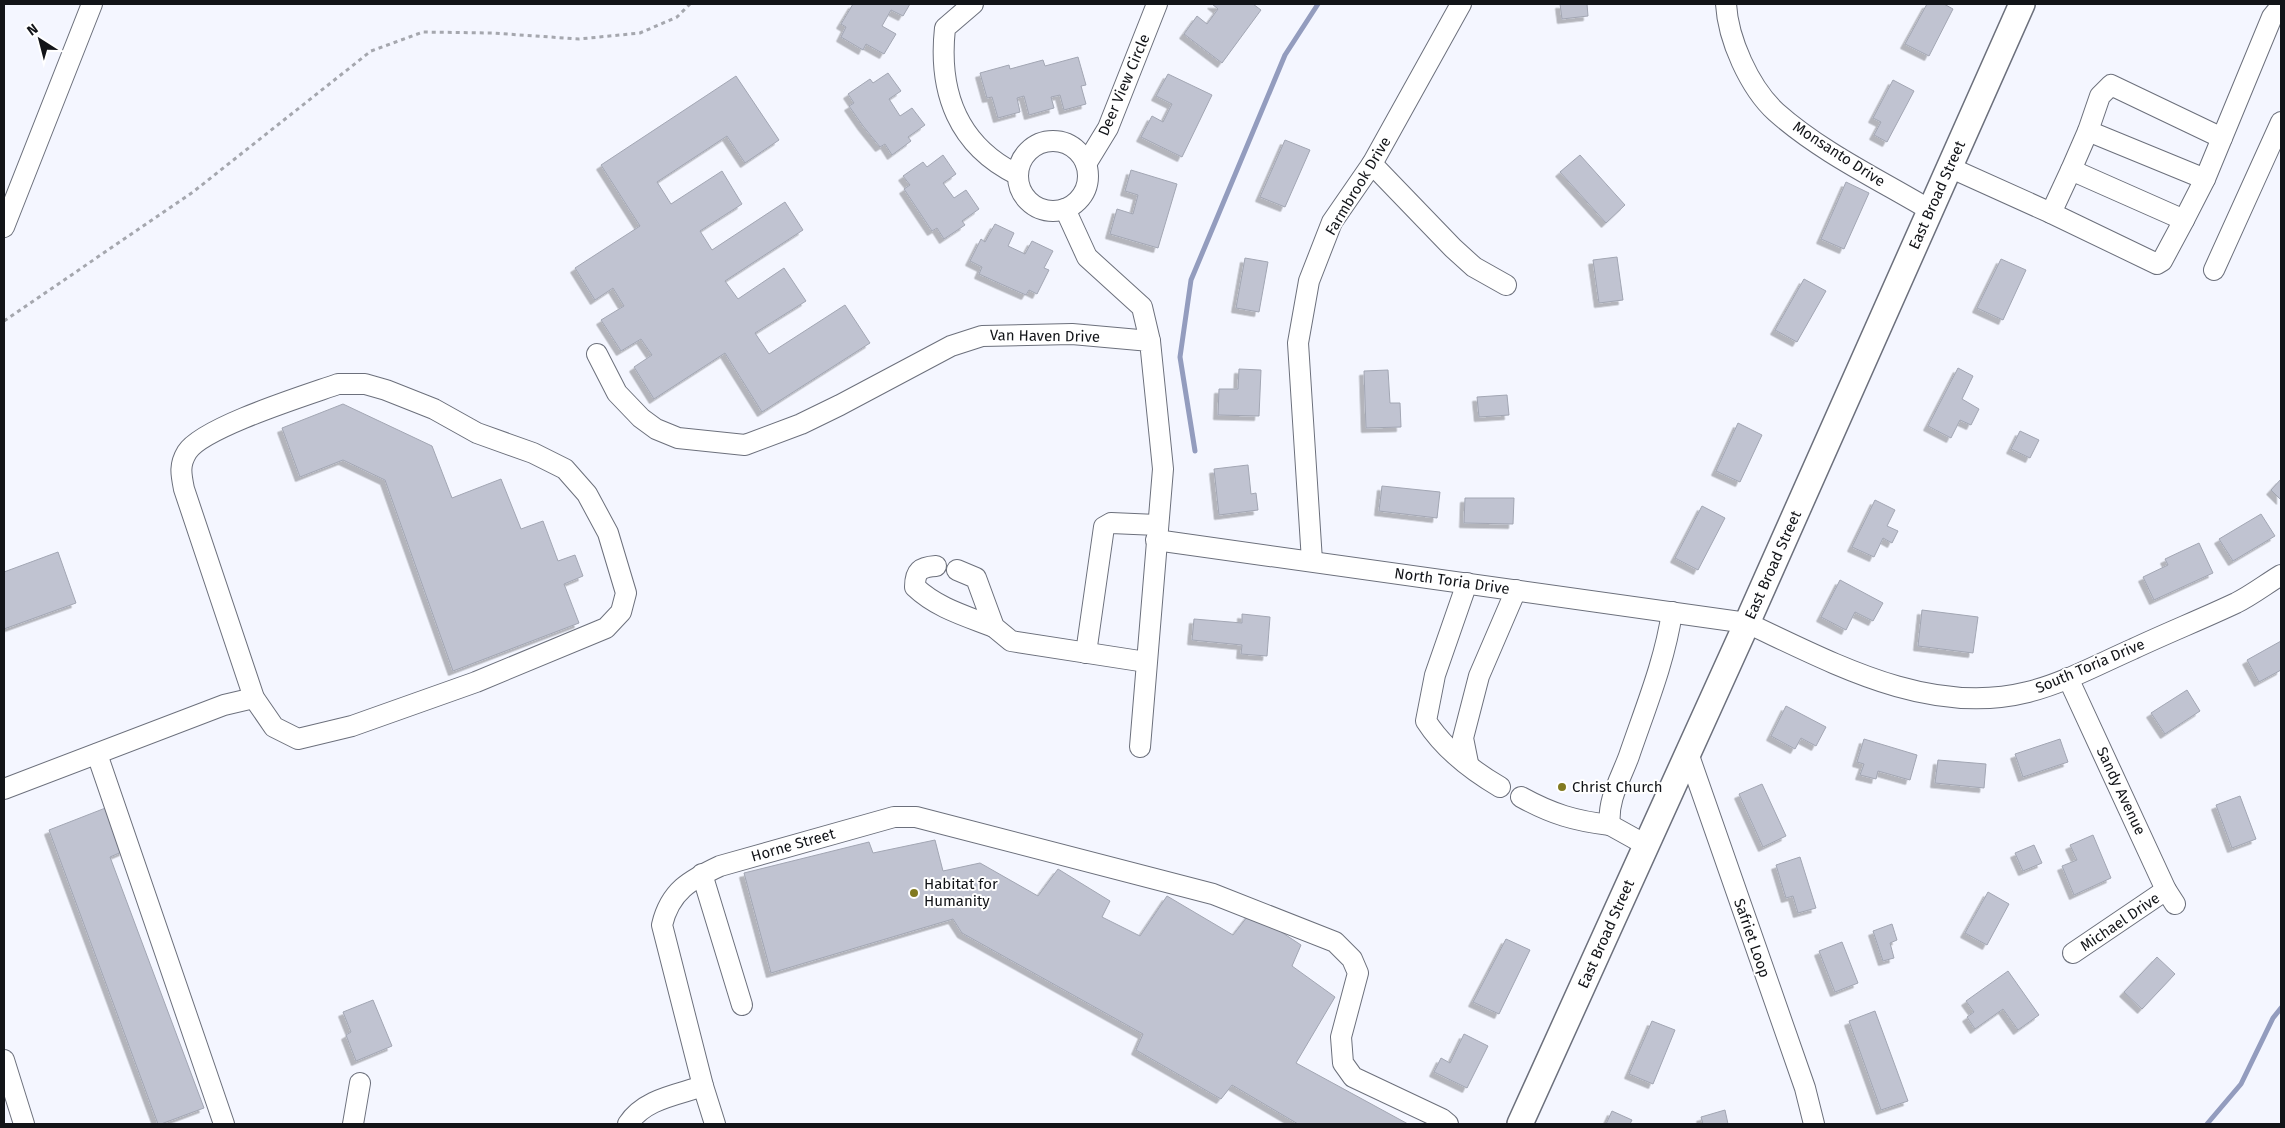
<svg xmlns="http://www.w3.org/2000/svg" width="2285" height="1128" font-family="'Fira Sans',sans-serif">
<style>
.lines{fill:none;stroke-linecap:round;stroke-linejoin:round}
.stream{stroke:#939cbe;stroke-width:5}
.building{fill:#c0c3d1;stroke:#a2a6b3;filter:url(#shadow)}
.minor-casing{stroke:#6c707c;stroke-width:22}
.major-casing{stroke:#6c707c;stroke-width:28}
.path{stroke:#a5a7ae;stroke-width:3;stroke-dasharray:4 4;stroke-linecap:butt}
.minor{stroke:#fff;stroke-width:20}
.major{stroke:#fff;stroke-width:25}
.poi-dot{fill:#827a20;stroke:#fff;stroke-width:2}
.labels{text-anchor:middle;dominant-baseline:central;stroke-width:4;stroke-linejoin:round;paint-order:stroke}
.street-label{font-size:15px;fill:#121418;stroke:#fff}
.poi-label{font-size:15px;fill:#121418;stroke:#fff;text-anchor:start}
</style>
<defs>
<filter id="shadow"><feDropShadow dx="-4.5" dy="4.5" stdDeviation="0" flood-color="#0004"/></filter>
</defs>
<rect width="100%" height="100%" fill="#f4f6ff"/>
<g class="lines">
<!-- stream -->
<g class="stream">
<polyline points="1195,451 1180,357 1191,280 1285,55 1318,4"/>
<polyline points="2207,1124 2241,1084 2273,1018 2281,1008"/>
</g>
</g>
<!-- building -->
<g class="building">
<polygon points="853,4 910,4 903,16 891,10 882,26 896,34 884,54 866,44 863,50 841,37 846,27 841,24"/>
<polygon points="1212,4 1253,4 1261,10 1222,63 1184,34 1197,16 1207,24 1218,9"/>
<polygon points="1560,4 1587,4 1588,16 1562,19"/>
<polygon points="1927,4 1944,4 1953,9 1929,56 1905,44"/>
<polygon points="1078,57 1086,85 1081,86 1086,104 1064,110 1060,95 1051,97 1054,108 1029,115 1024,96 1017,98 1020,112 998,118 992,97 987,98 980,73 1009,65 1010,69 1043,60 1045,66"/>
<polygon points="888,73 901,91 889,99 900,116 912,108 925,125 908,137 911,141 892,155 885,144 880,147 863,126 849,106 854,103 848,94 870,79 873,83"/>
<polygon points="1168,74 1212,95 1182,157 1141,137 1152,116 1163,122 1172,104 1156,96"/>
<polygon points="736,76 779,140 745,163 727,136 657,182 671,204 722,171 742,204 700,231 712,250 785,202 803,230 725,281 738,299 784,268 806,301 755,333 769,354 845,305 870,343 762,412 725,353 654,399 634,367 652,355 641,339 621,351 601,320 624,306 613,288 595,300 575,268 640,226 601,165"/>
<polygon points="1893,80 1914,91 1887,142 1874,135 1881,122 1873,118"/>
<polygon points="1285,140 1310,150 1285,207 1260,197"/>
<polygon points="943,155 956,174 943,183 954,198 966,190 979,209 962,221 965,225 944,239 937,228 932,231 904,189 910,185 903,176 923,162 927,167"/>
<polygon points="1580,155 1625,205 1606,223 1560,172"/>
<polygon points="1131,170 1177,184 1158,248 1110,234 1117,209 1133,214 1138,195 1125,191"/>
<polygon points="1846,182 1869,193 1844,249 1821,239"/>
<polygon points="995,224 1014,233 1008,246 1025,254 1032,241 1053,251 1044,268 1049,270 1037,294 1029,290 1026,295 1001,284 979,274 982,267 970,261 981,239 985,242"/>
<polygon points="1617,257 1623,300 1599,303 1593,260"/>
<polygon points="1245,258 1268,262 1259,312 1236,308"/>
<polygon points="2001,259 2026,270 2003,320 1977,308"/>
<polygon points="1804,279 1826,291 1797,342 1775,330"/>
<polygon points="1958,368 1973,376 1962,399 1979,409 1971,425 1960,420 1951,438 1928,426"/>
<polygon points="1239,369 1261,370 1259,416 1218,415 1219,389 1238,389"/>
<polygon points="1388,370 1390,403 1400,403 1401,427 1366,428 1364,371"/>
<polygon points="1507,395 1509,415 1479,417 1477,397"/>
<polygon points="343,404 432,446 452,498 501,479 521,529 543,521 558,561 575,555 583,576 564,584 579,623 453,671 385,480 343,460 300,477 282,428"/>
<polygon points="1738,423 1762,435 1740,482 1716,471"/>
<polygon points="2020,431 2039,440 2030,458 2011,449"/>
<polygon points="1248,465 1251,494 1256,493 1258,510 1219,515 1214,469"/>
<polygon points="2281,479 2281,500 2271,490"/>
<polygon points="1382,486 1440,492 1437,518 1379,511"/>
<polygon points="1465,498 1514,498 1513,524 1464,523"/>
<polygon points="1875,500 1895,510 1887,526 1898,531 1892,543 1883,538 1874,557 1852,547"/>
<polygon points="1702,506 1725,518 1698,570 1675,558"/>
<polygon points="2261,514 2275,536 2233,561 2219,539"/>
<polygon points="2199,543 2213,573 2154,600 2143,577 2168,565 2165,559"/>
<polygon points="58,552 76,603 4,629 4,572"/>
<polygon points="1840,580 1883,603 1873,621 1855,612 1846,630 1821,617"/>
<polygon points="1922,610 1978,617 1973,653 1918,646"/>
<polygon points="1242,614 1270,617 1267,656 1241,654 1242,645 1192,640 1194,619 1242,623"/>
<polygon points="2281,641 2281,670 2259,682 2247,660"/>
<polygon points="2187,690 2200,711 2165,734 2151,713"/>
<polygon points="1786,706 1826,727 1816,746 1801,738 1795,749 1771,736"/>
<polygon points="1864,739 1917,755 1910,780 1878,771 1876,779 1860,775 1864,764 1857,762"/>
<polygon points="2060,739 2068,762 2023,777 2015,754"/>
<polygon points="1938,760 1986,764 1984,788 1935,783"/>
<polygon points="1762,784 1786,836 1763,847 1739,794"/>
<polygon points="2240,796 2256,839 2232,848 2216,805"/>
<polygon points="108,807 124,851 110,857 204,1108 161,1124 158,1124 49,830"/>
<polygon points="2093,835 2111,878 2074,895 2062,866 2077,860 2070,845"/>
<polygon points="935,840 943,871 980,863 1038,896 1058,869 1110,901 1102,917 1140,936 1167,896 1233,935 1251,912 1301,945 1292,966 1335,997 1296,1063 1408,1124 1298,1124 1232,1085 1221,1099 1136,1050 1143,1034 962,933 953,919 771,973 744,873 869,842 873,853"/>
<polygon points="2034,845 2042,863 2023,871 2015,853"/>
<polygon points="1800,857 1816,908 1798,913 1793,896 1786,898 1776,865"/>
<polygon points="1988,892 2009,904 1987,945 1965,933"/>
<polygon points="1892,924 1897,940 1890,943 1894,958 1883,961 1873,931"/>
<polygon points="1506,939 1530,950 1499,1014 1473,1002"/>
<polygon points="1842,942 1858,983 1835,992 1819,951"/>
<polygon points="2157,957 2175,974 2142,1009 2124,992"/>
<polygon points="2008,971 2039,1015 2018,1030 2003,1009 1975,1029 1967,1017 1974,1012 1966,1001"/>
<polygon points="373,1000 392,1046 356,1061 346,1035 351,1032 343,1012"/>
<polygon points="1875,1011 1908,1101 1881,1110 1849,1021"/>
<polygon points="1652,1021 1675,1030 1653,1084 1629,1074"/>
<polygon points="1464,1034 1488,1046 1467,1088 1434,1072 1441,1058 1450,1063"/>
<polygon points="1725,1110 1728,1124 1703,1124 1701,1117"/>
<polygon points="1612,1111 1632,1120 1630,1124 1606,1124"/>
</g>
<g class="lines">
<defs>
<g id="minor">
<path d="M973,4L945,28C938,92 958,146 1018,175"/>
<path d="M1726,4C1728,39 1749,87 1776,112C1821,152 1878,179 1930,210"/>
<polyline points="2088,131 2205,179"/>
<circle cx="1053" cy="176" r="35"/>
<polyline points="1086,164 1108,128 1157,4"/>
<polyline points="1372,164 1453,248 1474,267 1506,285"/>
<polyline points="1949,167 2051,213 2071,170 2184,220 2205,179 2272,17 2281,6"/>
<polyline points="2071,170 2088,131 2100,96 2111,85 2222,138"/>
<polyline points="1065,209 1087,257 1142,307 1150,341"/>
<polyline points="2051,213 2157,264 2162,261 2184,220"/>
<polyline points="4,227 92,4"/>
<polyline points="2214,270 2281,122"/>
<polyline points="597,354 617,393 641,418 656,429 678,438 745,445 801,424 840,405 951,346 982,336 1072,334 1150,341 1163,469 1140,747"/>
<path d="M338,384H365L386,390L434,409L477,433L533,453L565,469L587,494L608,533L626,593L621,612L606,628L476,682L352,726L298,739L274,727L254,698L184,489C181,474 179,465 187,452C203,427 307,395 338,384Z"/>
<path d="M1156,540L1747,623C1833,663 1929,717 2028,692C2064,683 2099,664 2133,649C2167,633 2202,619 2236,603C2252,595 2266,584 2281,575"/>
<polyline points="1312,561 1298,343 1309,281 1332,222 1372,164 1461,4"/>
<path d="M936,566C920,567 915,571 915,587C937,608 966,616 994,627"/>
<polyline points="957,570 976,578 994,627 1011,641 1146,662"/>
<path d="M1467,583L1435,675L1426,721C1444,749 1471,770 1500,787"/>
<polyline points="1086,653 1104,527 1111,523 1157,525"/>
<polyline points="2068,678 2166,890 2175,904"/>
<polyline points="1688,753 1805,1088 1814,1124"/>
<polyline points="97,754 224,1124"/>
<polyline points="1468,763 1463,738 1479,676 1516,590"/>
<polyline points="4,789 224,705 254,698"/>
<path d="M1521,797C1552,814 1575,821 1610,825"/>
<path d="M1646,845L1610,825C1607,800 1621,778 1629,756C1645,709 1665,661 1672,612"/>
<polyline points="702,874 742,1005"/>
<polyline points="2073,953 2166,890"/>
<polyline points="4,1060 24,1124"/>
<polyline points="353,1124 360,1083"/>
<path d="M628,1124C644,1099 677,1095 703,1086"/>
<path d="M715,1124L703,1086L662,925C670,891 690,880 720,866L894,817H916L1213,894L1335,942L1352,959L1358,973L1341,1037L1343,1063L1353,1077L1442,1119L1448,1124"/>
</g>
<polyline id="major" points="1520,1124 1747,623 2022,4"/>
</defs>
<!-- minor casing -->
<use href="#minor" class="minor-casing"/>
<!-- major casing -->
<use href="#major" class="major-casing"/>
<!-- path -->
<polyline class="path" points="4,321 193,192 371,51 423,32 492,33 579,39 640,33 677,17 690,4"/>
<!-- minor -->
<use href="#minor" class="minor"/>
<!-- major -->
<use href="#major" class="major"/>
</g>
<!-- markers -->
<g class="poi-dot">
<circle cx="1562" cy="787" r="5"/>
<circle cx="914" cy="893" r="5"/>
</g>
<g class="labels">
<!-- street labels -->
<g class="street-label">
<text transform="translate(1124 85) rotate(-67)">Deer View Circle</text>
<text transform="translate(1839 154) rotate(33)">Monsanto Drive</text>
<text transform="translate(1358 186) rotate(-59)">Farmbrook Drive</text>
<text transform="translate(1937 195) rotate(-66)">East Broad Street</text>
<text transform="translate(1045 336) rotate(1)">Van Haven Drive</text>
<text transform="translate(1773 565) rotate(-66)">East Broad Street</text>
<text transform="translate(1452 581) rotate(8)">North Toria Drive</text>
<text transform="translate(2090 666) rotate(-23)">South Toria Drive</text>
<text transform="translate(2121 791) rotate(65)">Sandy Avenue</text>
<text transform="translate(793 845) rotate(-16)">Horne Street</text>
<text transform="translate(2120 922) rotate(-34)">Michael Drive</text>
<text transform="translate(1606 934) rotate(-66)">East Broad Street</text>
<text transform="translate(1752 938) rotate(71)">Safriet Loop</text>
</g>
<!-- poi labels -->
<g class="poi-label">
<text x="1572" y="787">Christ Church</text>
<text x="924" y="884">Habitat for<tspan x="924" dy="17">Humanity</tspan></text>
</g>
</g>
<!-- border -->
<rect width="2285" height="1128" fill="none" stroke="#121418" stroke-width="10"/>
<!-- north arrow -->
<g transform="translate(40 40) rotate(324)" stroke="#ffffff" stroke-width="4" paint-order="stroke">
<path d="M0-4L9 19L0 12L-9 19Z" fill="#121418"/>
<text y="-8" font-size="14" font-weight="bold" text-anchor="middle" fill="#121418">N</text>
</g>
</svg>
